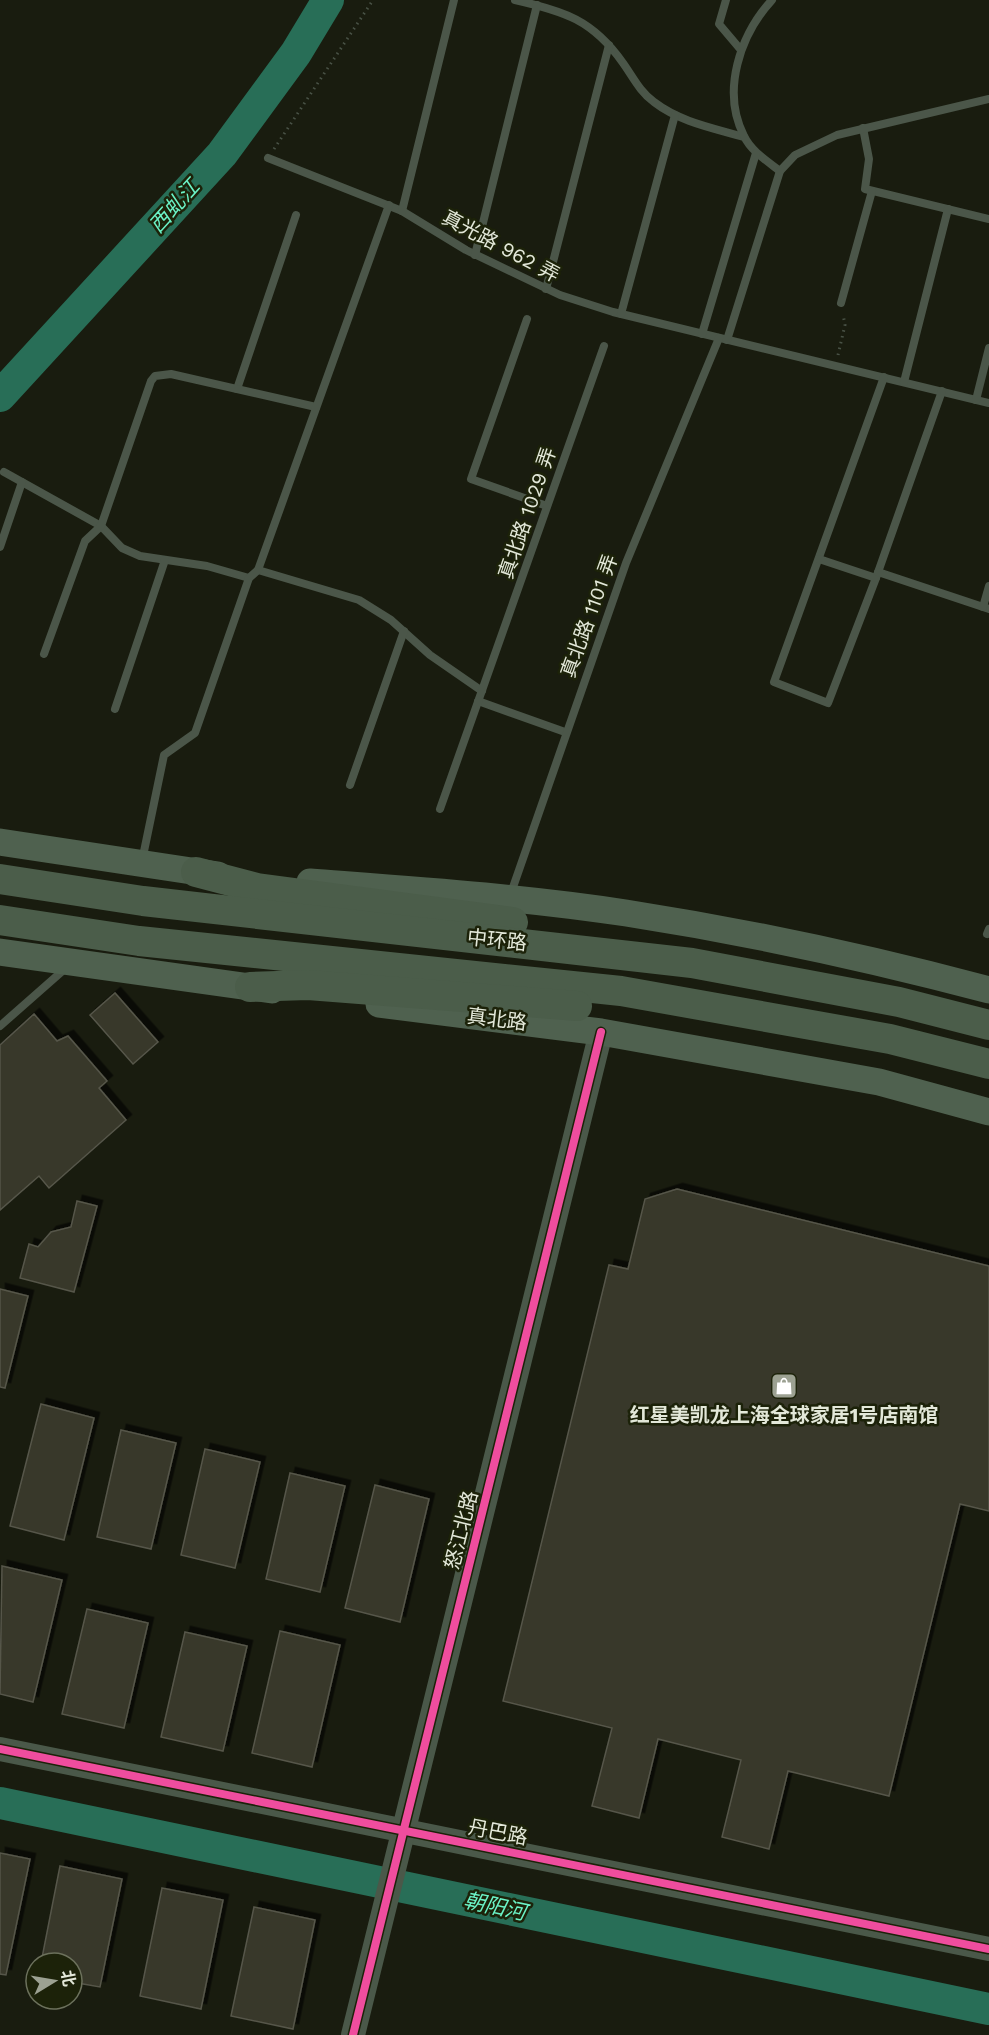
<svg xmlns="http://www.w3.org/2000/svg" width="989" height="2035" font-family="'Work Sans','Noto Sans SC',sans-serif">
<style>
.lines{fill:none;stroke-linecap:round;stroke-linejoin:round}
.river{stroke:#286e57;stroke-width:32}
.building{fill:#373729;stroke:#56564a;stroke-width:1.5;filter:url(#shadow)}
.path{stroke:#495246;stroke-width:3;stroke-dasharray:1.5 4.5;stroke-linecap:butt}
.lane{stroke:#4b5649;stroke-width:8}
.secondary{stroke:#4a5849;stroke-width:24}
.primary{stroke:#4f614f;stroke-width:27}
.highway{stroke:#4b5d4a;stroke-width:30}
.cycleway-casing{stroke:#1c2209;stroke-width:11}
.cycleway{stroke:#ef4d9e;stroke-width:8}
.labels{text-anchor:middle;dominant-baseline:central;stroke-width:5;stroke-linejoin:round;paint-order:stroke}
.street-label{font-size:20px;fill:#e3e8d9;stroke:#1c2209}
.poi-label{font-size:20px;font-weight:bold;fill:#e3e8d9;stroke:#1c2209}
.water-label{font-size:21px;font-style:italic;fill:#6bf3c7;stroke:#1c2209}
</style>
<defs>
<filter id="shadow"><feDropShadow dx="5.5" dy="-5.5" stdDeviation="0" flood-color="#0009"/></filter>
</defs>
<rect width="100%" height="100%" fill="#191c0f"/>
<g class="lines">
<!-- river -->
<g class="river">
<polyline points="0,396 222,154 296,53 328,0"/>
<polyline points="0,1803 989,2009"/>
</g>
</g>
<!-- building -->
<g class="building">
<polygon points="115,993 158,1042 133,1064 90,1015"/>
<polygon points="34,1014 57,1041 68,1036 107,1081 99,1088 126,1120 49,1188 39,1176 0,1210 0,1045"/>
<polygon points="677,1189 989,1266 989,1511 960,1504 889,1796 788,1771 769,1849 722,1837 741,1760 658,1739 639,1818 592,1806 612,1728 503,1701 609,1265 628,1269 645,1199"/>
<polygon points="77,1201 97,1206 74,1292 20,1278 29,1244 38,1247 51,1232 71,1227"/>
<polygon points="0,1289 28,1296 5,1388 0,1387"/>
<polygon points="41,1404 94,1418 64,1540 10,1526"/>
<polygon points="121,1430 176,1443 151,1549 97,1537"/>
<polygon points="205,1449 260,1462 235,1568 181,1555"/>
<polygon points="290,1473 345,1486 320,1592 266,1579"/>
<polygon points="375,1485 429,1499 400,1622 345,1608"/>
<polygon points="2,1566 62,1580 33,1702 0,1694"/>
<polygon points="87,1609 148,1623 124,1728 62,1714"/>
<polygon points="280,1631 340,1645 312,1767 252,1753"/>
<polygon points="185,1632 247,1646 223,1751 161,1737"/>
<polygon points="0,1853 30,1859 6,1975 0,1974"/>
<polygon points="60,1866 122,1879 100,1987 72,1982 72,1963 41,1963"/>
<polygon points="162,1888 223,1900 201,2009 140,1996"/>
<polygon points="254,1907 315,1920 293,2029 231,2016"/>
</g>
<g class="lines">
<!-- path -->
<g class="path">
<polyline points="274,149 373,0"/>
<polyline points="838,355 845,325 843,314"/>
</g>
<!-- lane -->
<g class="lane">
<path d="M515,0C564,11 593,20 623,63C633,77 640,92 654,102C680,122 713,128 744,137"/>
<polyline points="726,0 719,24 741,50"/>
<path d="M772,0C740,35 721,91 744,136C751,151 767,161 780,171"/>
<polyline points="863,128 869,159 865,189 989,219"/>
<polyline points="268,158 402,211 466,250 560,295 613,312 989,403"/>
<polyline points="402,211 454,0"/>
<polyline points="475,255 537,5"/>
<polyline points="546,289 609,45"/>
<polyline points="841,303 872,191"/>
<polyline points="621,314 675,115"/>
<polyline points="527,319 471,479 547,506"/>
<polyline points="702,334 756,153"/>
<polyline points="727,340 780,171 795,155 837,135 989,99"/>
<polyline points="884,377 774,682 828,703 876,578 942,391"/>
<polyline points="904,382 948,209"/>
<polyline points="237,389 296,215"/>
<polyline points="976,400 989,348"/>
<polyline points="4,472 101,526 122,548 140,556 207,566 249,578"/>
<polyline points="0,547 22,482"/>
<polyline points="819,559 876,578"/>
<polyline points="258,570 359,600 391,620 430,655 482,691"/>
<polyline points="878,572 989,609"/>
<polyline points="983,607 989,586"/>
<polyline points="44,654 85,541 101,526 151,381 155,376 171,374 316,407"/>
<polyline points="478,701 565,732"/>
<polyline points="115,709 165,560"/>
<polyline points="350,785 404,631"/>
<polyline points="440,809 604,346"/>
<polyline points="142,861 164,755 195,733 249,578 258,570 389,205"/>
<polyline points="511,893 626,563 719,338"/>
<polyline points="987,934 989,929"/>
<polyline points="0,1026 67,967"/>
</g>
<!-- secondary -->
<g class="secondary">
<polyline points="0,1749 989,1949"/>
<polyline points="353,2035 601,1032"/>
</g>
<!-- primary -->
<g class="primary">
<polyline points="0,842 218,875"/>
<path d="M310,882C415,890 521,897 626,913C748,932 869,958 989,990"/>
<polyline points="0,952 272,990"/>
<polyline points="379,1004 601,1032 879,1082 989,1112"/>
</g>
<!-- highway -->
<g class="highway">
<polyline points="196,872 257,888 513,922"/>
<polyline points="0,879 143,901 692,963 899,1002 989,1025"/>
<polyline points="0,920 139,941 621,991 890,1039 989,1064"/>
<polyline points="250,987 308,985 577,1006"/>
</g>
<defs>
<g id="cycleway">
<polyline points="0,1749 989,1949"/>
<polyline points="353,2035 601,1032"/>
</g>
</defs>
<!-- cycleway casing -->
<use href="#cycleway" class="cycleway-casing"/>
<!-- cycleway -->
<use href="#cycleway" class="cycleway"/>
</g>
<!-- icons -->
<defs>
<symbol id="shop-square" viewBox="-11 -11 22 22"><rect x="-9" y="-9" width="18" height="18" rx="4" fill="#9ca192" stroke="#1c2209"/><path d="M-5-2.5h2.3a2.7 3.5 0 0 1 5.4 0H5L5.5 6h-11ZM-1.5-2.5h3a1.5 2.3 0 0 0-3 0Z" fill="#fff"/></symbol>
</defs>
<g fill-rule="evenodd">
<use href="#shop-square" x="769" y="1371" width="30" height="30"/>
</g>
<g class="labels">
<!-- street labels -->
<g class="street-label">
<text transform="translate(501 246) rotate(28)">真光路 962 弄</text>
<text transform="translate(527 513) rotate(-71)">真北路 1029 弄</text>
<text transform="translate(589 616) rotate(-70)">真北路 1101 弄</text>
<text transform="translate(497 940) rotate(6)">中环路</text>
<text transform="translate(497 1019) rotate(7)">真北路</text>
<text transform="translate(461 1530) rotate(-76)">怒江北路</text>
<text transform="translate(498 1832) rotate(11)">丹巴路</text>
</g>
<!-- poi labels -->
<g class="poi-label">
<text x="784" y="1415">红星美凯龙上海全球家居1号店南馆</text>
</g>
<!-- water labels -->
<g class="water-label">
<text transform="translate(174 206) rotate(-48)">西虬江</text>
<text transform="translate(495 1906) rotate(12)">朝阳河</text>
</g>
</g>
<!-- north arrow -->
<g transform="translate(54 1981) rotate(79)"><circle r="28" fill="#1c2209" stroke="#6c715c" stroke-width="1.5"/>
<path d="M0-4.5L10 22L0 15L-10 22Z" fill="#9ca192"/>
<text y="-9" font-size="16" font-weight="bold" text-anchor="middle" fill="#e3e8d9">北</text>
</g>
</svg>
